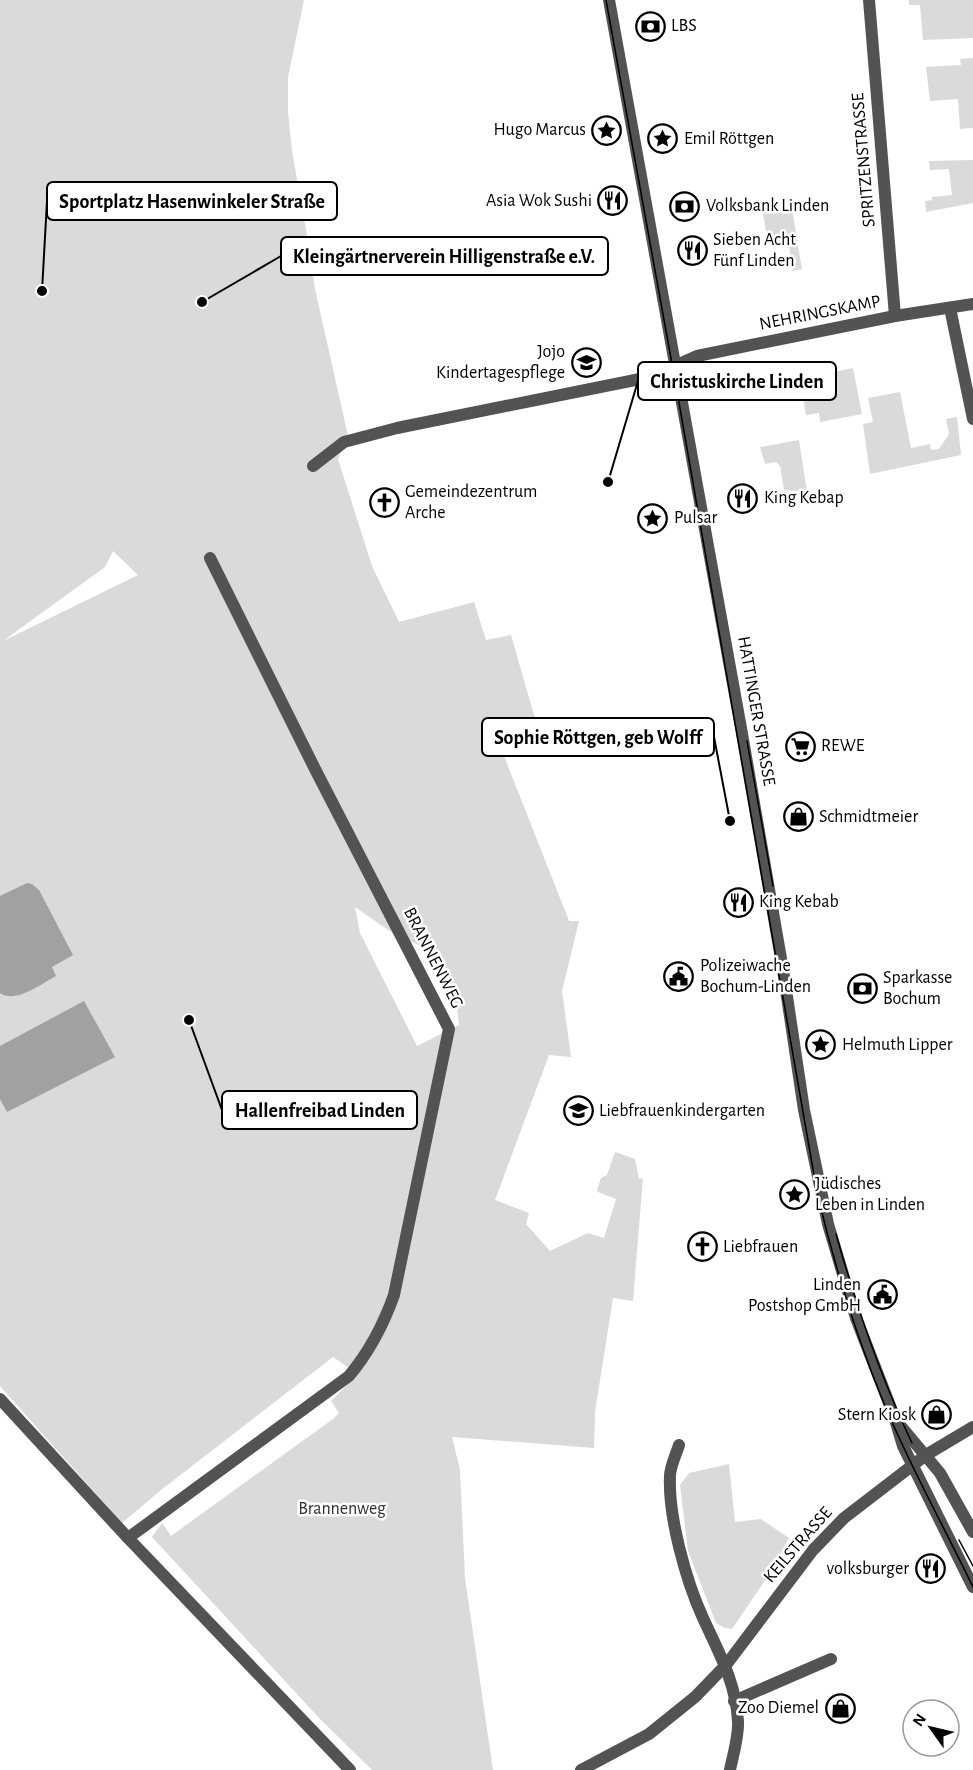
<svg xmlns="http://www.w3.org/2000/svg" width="973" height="1770" font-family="'Alegreya Sans',sans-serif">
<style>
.green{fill:#dadada;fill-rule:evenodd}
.water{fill:#a1a1a1}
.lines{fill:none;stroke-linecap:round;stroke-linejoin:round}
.minor{stroke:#535353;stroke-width:12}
.tertiary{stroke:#535353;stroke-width:12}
.tram{stroke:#000;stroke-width:1.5}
.labels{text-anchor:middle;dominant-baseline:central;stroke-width:5;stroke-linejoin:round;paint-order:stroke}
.poi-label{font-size:18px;fill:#000;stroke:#fff;text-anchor:start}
.street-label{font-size:18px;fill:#000;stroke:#fff}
.park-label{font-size:18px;fill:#313131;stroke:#fff}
.leader{fill:none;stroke:#000;stroke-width:2}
.callout-dot{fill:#000;stroke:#fff;stroke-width:2}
.callout{fill:#fff;stroke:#000;stroke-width:2}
.callout-label{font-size:20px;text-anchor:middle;font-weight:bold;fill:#000}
</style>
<rect width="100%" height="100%" fill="#fff"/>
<!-- green -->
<g class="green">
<path d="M0,0H304L288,77V112L292,151L308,241L315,289L348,436L338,459L372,566L399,622L474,602L486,640L511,635L538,729L497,738L569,921H579L562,991L571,1057L549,1055L495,1200L529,1213L526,1224L550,1251L588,1233L604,1238L616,1199L598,1192L597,1190L601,1178L607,1175L615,1152L635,1159L639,1179L643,1178L633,1301L613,1298L595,1412L594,1448L452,1437L460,1470L465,1578L493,1770H372L320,1719L152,1537L162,1523L171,1536L333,1419L339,1413L331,1401L358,1374L333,1357L161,1490L122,1523L0,1386ZM113,551L138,575L3,641L105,567ZM355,907L394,934L430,950L457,1008L459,1025L417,1046L360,933Z"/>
<polygon points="909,0 973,0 973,38 923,40 920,5 909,5"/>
<polygon points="973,58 973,128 960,129 958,99 930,101 926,67 961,65 960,59"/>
<polygon points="973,160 973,203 926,212 925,201 932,200 932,197 952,195 949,169 930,170 929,161"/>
<polygon points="792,209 802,269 793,271 788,240 768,243 763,213"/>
<polygon points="853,368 862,414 820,422 819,413 806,415 800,379"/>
<polygon points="900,392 911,448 930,444 931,450 939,449 949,434 946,419 957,417 961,455 870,474 863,424 873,422 868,398"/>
<polygon points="799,440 806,486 807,492 784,490 780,466 776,462 765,464 760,447"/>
<polygon points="729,1464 735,1522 761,1519 789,1538 768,1576 732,1629 725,1628 716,1623 688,1551 680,1485 689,1473"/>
</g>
<!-- water -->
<g class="water">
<path d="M27,883L32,884L39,890L73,955L52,967L56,976C41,984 15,1004 0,993V896Z"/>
<polygon points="84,1001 115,1057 7,1112 0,1099 0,1046"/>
</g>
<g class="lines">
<!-- minor -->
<g class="minor">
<polyline points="869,0 895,316"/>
<polyline points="950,308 973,419"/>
<polyline points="313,466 344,442 397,428 650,377 697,356 895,316 973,304"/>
<polyline points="0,1399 128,1538 350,1770"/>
<path d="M679,1445C676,1455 670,1466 670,1476C668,1516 686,1581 703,1618C718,1651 736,1682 738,1721C739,1736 733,1755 730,1770"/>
<path d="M128,1538L349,1376C370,1351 383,1326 394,1295L449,1029L315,769L210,558"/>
<polyline points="734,1701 831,1659"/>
<polyline points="581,1770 649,1734 695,1697 726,1665 813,1550 844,1518 926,1455 973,1427"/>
</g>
<!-- tertiary -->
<g class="tertiary">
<polyline points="609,0 741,728 783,970 804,1110 828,1224 856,1318 894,1416 903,1446 973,1587"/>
<polyline points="899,1424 940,1473 973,1532"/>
</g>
<!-- tram -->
<g class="tram">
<path d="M606,0L678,397L817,1192C834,1265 856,1336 885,1406C911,1468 944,1527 973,1587"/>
<polyline points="747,741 773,886"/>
<path d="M836,1234C856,1305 880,1376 912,1443"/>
<polyline points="959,1540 973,1566"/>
</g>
</g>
<!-- icons -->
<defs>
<symbol id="bank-ring" viewBox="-11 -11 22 22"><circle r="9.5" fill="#fff" stroke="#000" stroke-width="1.5"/><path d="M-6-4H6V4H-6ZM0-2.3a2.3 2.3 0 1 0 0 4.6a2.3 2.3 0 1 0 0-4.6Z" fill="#000"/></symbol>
<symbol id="sight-ring" viewBox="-11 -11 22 22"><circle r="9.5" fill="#fff" stroke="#000" stroke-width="1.5"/><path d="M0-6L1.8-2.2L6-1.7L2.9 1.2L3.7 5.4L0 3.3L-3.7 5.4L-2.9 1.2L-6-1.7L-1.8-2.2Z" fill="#000"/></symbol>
<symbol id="restaurant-ring" viewBox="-11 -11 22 22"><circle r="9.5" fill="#fff" stroke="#000" stroke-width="1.5"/><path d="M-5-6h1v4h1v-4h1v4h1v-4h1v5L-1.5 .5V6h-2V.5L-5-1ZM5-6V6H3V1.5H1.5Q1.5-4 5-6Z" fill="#000"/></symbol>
<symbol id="school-ring" viewBox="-11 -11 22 22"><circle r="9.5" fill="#fff" stroke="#000" stroke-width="1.5"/><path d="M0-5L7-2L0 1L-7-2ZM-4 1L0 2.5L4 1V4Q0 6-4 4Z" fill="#000"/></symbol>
<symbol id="church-ring" viewBox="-11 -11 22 22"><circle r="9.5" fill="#fff" stroke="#000" stroke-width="1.5"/><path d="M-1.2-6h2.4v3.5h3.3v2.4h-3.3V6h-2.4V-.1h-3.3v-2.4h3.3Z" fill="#000"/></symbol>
<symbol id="supermarket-ring" viewBox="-11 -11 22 22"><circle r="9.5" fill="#fff" stroke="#000" stroke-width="1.5"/><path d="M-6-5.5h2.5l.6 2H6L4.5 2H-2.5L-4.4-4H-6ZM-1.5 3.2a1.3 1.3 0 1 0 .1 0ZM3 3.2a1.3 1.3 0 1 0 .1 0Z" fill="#000"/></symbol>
<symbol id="shop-ring" viewBox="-11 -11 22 22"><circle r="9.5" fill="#fff" stroke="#000" stroke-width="1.5"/><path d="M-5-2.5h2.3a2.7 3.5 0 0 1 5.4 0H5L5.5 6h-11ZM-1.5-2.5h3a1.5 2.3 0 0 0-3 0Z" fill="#000"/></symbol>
<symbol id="civic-ring" viewBox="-11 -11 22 22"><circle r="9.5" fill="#fff" stroke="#000" stroke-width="1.5"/><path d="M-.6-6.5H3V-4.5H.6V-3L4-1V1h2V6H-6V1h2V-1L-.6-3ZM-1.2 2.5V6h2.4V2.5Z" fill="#000"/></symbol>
</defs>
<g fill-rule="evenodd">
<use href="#bank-ring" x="634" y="10" width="33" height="33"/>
<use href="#sight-ring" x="590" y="114" width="33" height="33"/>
<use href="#sight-ring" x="646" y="122" width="33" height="33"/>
<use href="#restaurant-ring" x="596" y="184" width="33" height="33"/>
<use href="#bank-ring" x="668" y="190" width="33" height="33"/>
<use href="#restaurant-ring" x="676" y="234" width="33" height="33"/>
<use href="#school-ring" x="570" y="346" width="33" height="33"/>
<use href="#restaurant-ring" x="726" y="482" width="33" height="33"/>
<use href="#church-ring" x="368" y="486" width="33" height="33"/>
<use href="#sight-ring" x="636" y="502" width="33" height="33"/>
<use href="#supermarket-ring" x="784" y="730" width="33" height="33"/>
<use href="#shop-ring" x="782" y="800" width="33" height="33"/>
<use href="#restaurant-ring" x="722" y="886" width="33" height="33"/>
<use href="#civic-ring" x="662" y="960" width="33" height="33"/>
<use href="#bank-ring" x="846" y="972" width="33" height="33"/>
<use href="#sight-ring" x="804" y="1028" width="33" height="33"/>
<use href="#school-ring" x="562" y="1094" width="33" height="33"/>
<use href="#sight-ring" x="778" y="1178" width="33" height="33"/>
<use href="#church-ring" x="686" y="1230" width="33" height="33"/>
<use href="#civic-ring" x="866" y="1278" width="33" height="33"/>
<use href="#shop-ring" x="920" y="1398" width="33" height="33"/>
<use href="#restaurant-ring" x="914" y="1552" width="33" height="33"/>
<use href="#shop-ring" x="824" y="1692" width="33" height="33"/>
</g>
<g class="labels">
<!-- poi labels -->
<g class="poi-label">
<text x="671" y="26">LBS</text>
<text x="586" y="130" text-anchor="end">Hugo Marcus</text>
<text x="684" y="139">Emil Röttgen</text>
<text x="592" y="201" text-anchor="end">Asia Wok Sushi</text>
<text x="706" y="206">Volksbank Linden</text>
<text x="713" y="240">Sieben Acht<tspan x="713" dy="21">Fünf Linden</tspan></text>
<text x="565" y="352" text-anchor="end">Jojo<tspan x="565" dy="21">Kindertagespflege</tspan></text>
<text x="405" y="492">Gemeindezentrum<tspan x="405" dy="21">Arche</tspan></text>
<text x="764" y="498">King Kebap</text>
<text x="674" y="518">Pulsar</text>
<text x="821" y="746">REWE</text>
<text x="819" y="817">Schmidtmeier</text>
<text x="759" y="902">King Kebab</text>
<text x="700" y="966">Polizeiwache<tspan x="700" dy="21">Bochum-Linden</tspan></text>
<text x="883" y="978">Sparkasse<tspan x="883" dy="21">Bochum</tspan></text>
<text x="842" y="1045">Helmuth Lipper</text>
<text x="599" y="1111">Liebfrauenkindergarten</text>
<text x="815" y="1184">Jüdisches<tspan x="815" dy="21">Leben in Linden</tspan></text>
<text x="723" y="1247">Liebfrauen</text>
<text x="861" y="1285" text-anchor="end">Linden<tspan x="861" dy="21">Postshop GmbH</tspan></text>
<text x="916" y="1415" text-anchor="end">Stern Kiosk</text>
<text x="909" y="1569" text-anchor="end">volksburger</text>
<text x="819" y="1708" text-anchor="end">Zoo Diemel</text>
</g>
<!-- street labels -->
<g class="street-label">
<text transform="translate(864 160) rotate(-95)">SPRITZENSTRASSE</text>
<text transform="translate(820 313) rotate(-11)">NEHRINGSKAMP</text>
<text transform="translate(756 711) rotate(80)">HATTINGER STRASSE</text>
<text transform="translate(433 958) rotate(63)">BRANNENWEG</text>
<text transform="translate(798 1545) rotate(-49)">KEILSTRASSE</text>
</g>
<!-- park labels -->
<g class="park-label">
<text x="342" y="1509">Brannenweg</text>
</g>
</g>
<!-- callouts -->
<path class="leader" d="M42 291L47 201M202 302L281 256M608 482L638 381M730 821L714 737M189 1020L222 1110"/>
<g class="callout-dot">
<circle cx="42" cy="291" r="6"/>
<circle cx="202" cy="302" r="6"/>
<circle cx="608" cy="482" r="6"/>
<circle cx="730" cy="821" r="6"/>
<circle cx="189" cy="1020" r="6"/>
</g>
<g class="callout">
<rect x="47" y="182" width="290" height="38" rx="6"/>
<rect x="281" y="237" width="327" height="38" rx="6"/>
<rect x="638" y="362" width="198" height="38" rx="6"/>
<rect x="482" y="718" width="232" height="38" rx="6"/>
<rect x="222" y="1091" width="195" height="38" rx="6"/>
</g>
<g class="callout-label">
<text x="192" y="208">Sportplatz Hasenwinkeler Straße</text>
<text x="444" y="263">Kleingärtnerverein Hilligenstraße e.V.</text>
<text x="737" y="388">Christuskirche Linden</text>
<text x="598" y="744">Sophie Röttgen, geb Wolff</text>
<text x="320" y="1117">Hallenfreibad Linden</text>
</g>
<!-- north arrow -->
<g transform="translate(931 1728) rotate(304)"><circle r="28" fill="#ffffff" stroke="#999999" stroke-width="1.5"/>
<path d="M0-4.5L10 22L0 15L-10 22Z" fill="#000000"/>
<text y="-9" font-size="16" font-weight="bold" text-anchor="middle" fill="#000000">N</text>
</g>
</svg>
